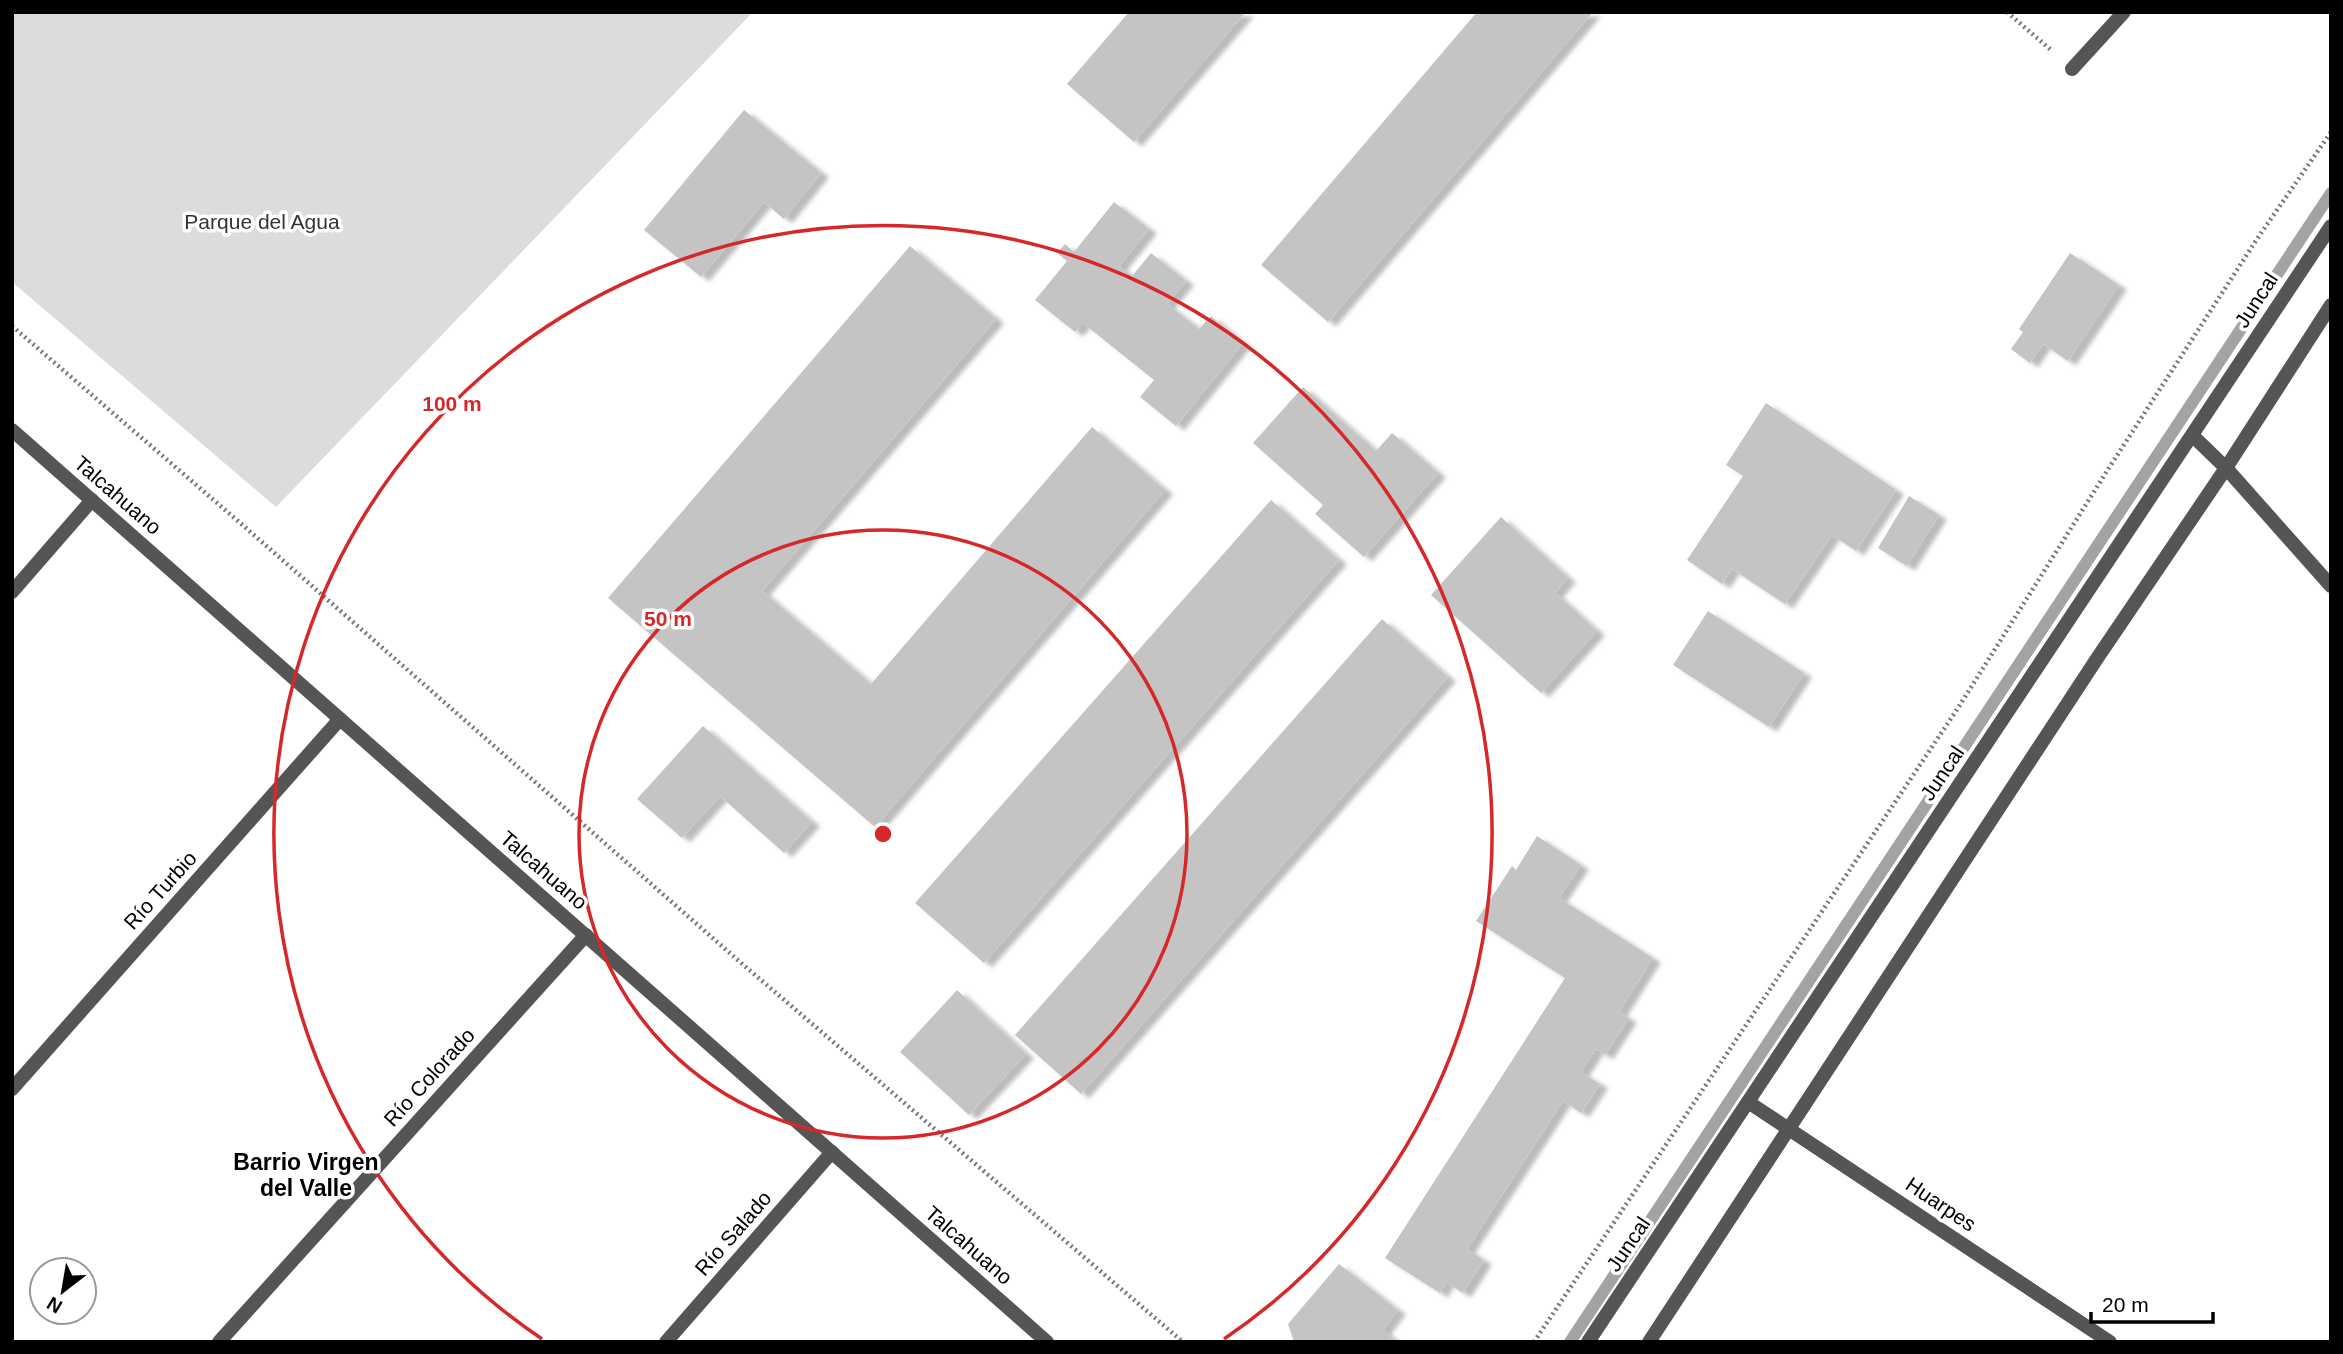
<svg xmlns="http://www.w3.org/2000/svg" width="2343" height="1354" font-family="Arial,sans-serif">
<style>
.green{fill:#dcdcdc}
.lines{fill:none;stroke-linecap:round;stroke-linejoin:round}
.stream{stroke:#a3a3a3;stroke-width:12}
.building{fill:#c4c4c4;filter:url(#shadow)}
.path{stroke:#777;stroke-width:4.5;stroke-dasharray:2 3.5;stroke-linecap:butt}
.minor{stroke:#555;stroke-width:14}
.tertiary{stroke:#555;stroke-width:14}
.ring{fill:none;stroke:#d62828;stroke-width:3.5}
.labels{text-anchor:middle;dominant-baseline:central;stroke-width:7;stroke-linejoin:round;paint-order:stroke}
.park-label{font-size:21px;fill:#333;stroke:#fff}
.street-label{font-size:21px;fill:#000;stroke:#fff}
.neighbourhood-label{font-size:23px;font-weight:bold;fill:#000;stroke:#fff}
.centre{fill:#d62828;stroke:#fff;stroke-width:3.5}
.ring-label{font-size:21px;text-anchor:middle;font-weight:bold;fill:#d62828;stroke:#fff;stroke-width:7;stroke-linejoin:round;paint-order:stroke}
</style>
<defs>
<filter id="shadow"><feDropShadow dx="8" dy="4.5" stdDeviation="2" flood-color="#0004"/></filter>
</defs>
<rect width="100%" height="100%" fill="#fff"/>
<!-- green -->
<polygon class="green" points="12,12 753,12 276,507 12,282"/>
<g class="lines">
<!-- stream -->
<polyline class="stream" points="1570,1342 2331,193"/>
</g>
<!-- building -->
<g class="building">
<polygon points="1129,12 1246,12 1134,142 1067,84"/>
<polygon points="1477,12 1593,12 1328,322 1261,265"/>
<polygon points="744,110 821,173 784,219 764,202 701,277 644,230"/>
<polygon points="1114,202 1149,229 1119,266 1132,276 1151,253 1186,281 1167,304 1199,329 1211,316 1243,343 1176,426 1140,397 1154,380 1083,323 1075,332 1035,300 1067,261 1057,253 1065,244 1074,252"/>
<polygon points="910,246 996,319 762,591 871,684 1092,427 1165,490 875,827 608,598"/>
<polygon points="2070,253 2119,285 2068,361 2043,344 2030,363 2011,349 2023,332 2019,329"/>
<polygon points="1303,387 1376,451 1392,433 1438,473 1364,557 1315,514 1323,505 1253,443"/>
<polygon points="1766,403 1896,490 1856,551 1832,535 1785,604 1732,569 1722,584 1687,560 1743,476 1726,465"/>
<polygon points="1909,496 1939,515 1907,566 1878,548"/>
<polygon points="1271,500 1339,560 984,963 915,903"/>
<polygon points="1501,517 1568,578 1555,593 1597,631 1541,693 1431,595"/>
<polygon points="1708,611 1804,673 1769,727 1673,665"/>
<polygon points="1382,619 1448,677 1081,1094 1015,1035"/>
<polygon points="703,726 812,822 784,853 720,796 682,838 637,799"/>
<polygon points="1537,836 1581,865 1559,898 1653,958 1619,1012 1629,1018 1605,1055 1596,1049 1581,1072 1600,1084 1581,1113 1563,1101 1467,1249 1484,1260 1463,1293 1446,1282 1440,1293 1385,1258 1565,978 1476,921 1512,866 1516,870"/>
<polygon points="957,990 1026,1054 969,1115 900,1052"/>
<polygon points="1339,1264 1398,1310 1383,1330 1397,1342 1294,1342 1288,1324"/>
</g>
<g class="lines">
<!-- path -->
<g class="path">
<polyline points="2007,12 2051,50"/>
<polyline points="12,326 238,521 740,962 1183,1342"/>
<polyline points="1534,1342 1958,708 2107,471 2257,239 2331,132"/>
</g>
<!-- minor -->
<g class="minor">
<polyline points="2072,69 2124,12"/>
<polyline points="2193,436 2226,468 2331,586"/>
<polyline points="12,592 92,500"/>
<polyline points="12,1089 340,719"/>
<polyline points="1748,1102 2110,1342"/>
<polyline points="219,1342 586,935"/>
<polyline points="666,1342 832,1152"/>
</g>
<!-- tertiary -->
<g class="tertiary">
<polyline points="12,430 1047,1342"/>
<polyline points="1588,1342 2331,226"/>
<polyline points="1649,1342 2096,660 2226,468 2331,305"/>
</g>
</g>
<!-- distance rings -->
<g class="ring">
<circle cx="883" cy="834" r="304"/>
<path d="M542 1339A609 609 0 1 1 1224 1339"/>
</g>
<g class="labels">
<!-- park labels -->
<g class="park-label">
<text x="262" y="221">Parque del Agua</text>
</g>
<!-- street labels -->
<g class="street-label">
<text transform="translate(2256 300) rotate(-57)">Juncal</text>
<text transform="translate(118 495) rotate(41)">Talcahuano</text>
<text transform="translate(1942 773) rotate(-56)">Juncal</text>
<text transform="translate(544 870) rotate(41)">Talcahuano</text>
<text transform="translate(160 890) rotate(-48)">Río Turbio</text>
<text transform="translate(429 1077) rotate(-48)">Río Colorado</text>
<text transform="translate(1941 1204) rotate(34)">Huarpes</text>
<text transform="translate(733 1233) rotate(-49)">Río Salado</text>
<text transform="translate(1628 1244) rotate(-56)">Juncal</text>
<text transform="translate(969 1245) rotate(41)">Talcahuano</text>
</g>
<!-- neighbourhood labels -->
<g class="neighbourhood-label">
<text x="306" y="1162">Barrio Virgen<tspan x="306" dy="26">del Valle</tspan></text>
</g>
</g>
<circle cx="883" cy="834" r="10" class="centre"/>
<g class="ring-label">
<text x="452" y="411">100 m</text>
<text x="668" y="626">50 m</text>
</g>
<!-- border -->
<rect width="2343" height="1354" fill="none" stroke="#000000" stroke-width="28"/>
<!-- north arrow -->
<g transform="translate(63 1291) rotate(211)"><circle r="33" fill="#ffffff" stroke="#999999" stroke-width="2"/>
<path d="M0-5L12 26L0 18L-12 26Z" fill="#000000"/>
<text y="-10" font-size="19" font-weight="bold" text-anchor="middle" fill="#000000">N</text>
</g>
<!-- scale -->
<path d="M2091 1312v10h122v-10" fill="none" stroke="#000000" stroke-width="3.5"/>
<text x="2102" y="1312" font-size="21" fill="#000000" stroke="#ffffff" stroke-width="5" paint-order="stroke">20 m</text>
</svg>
